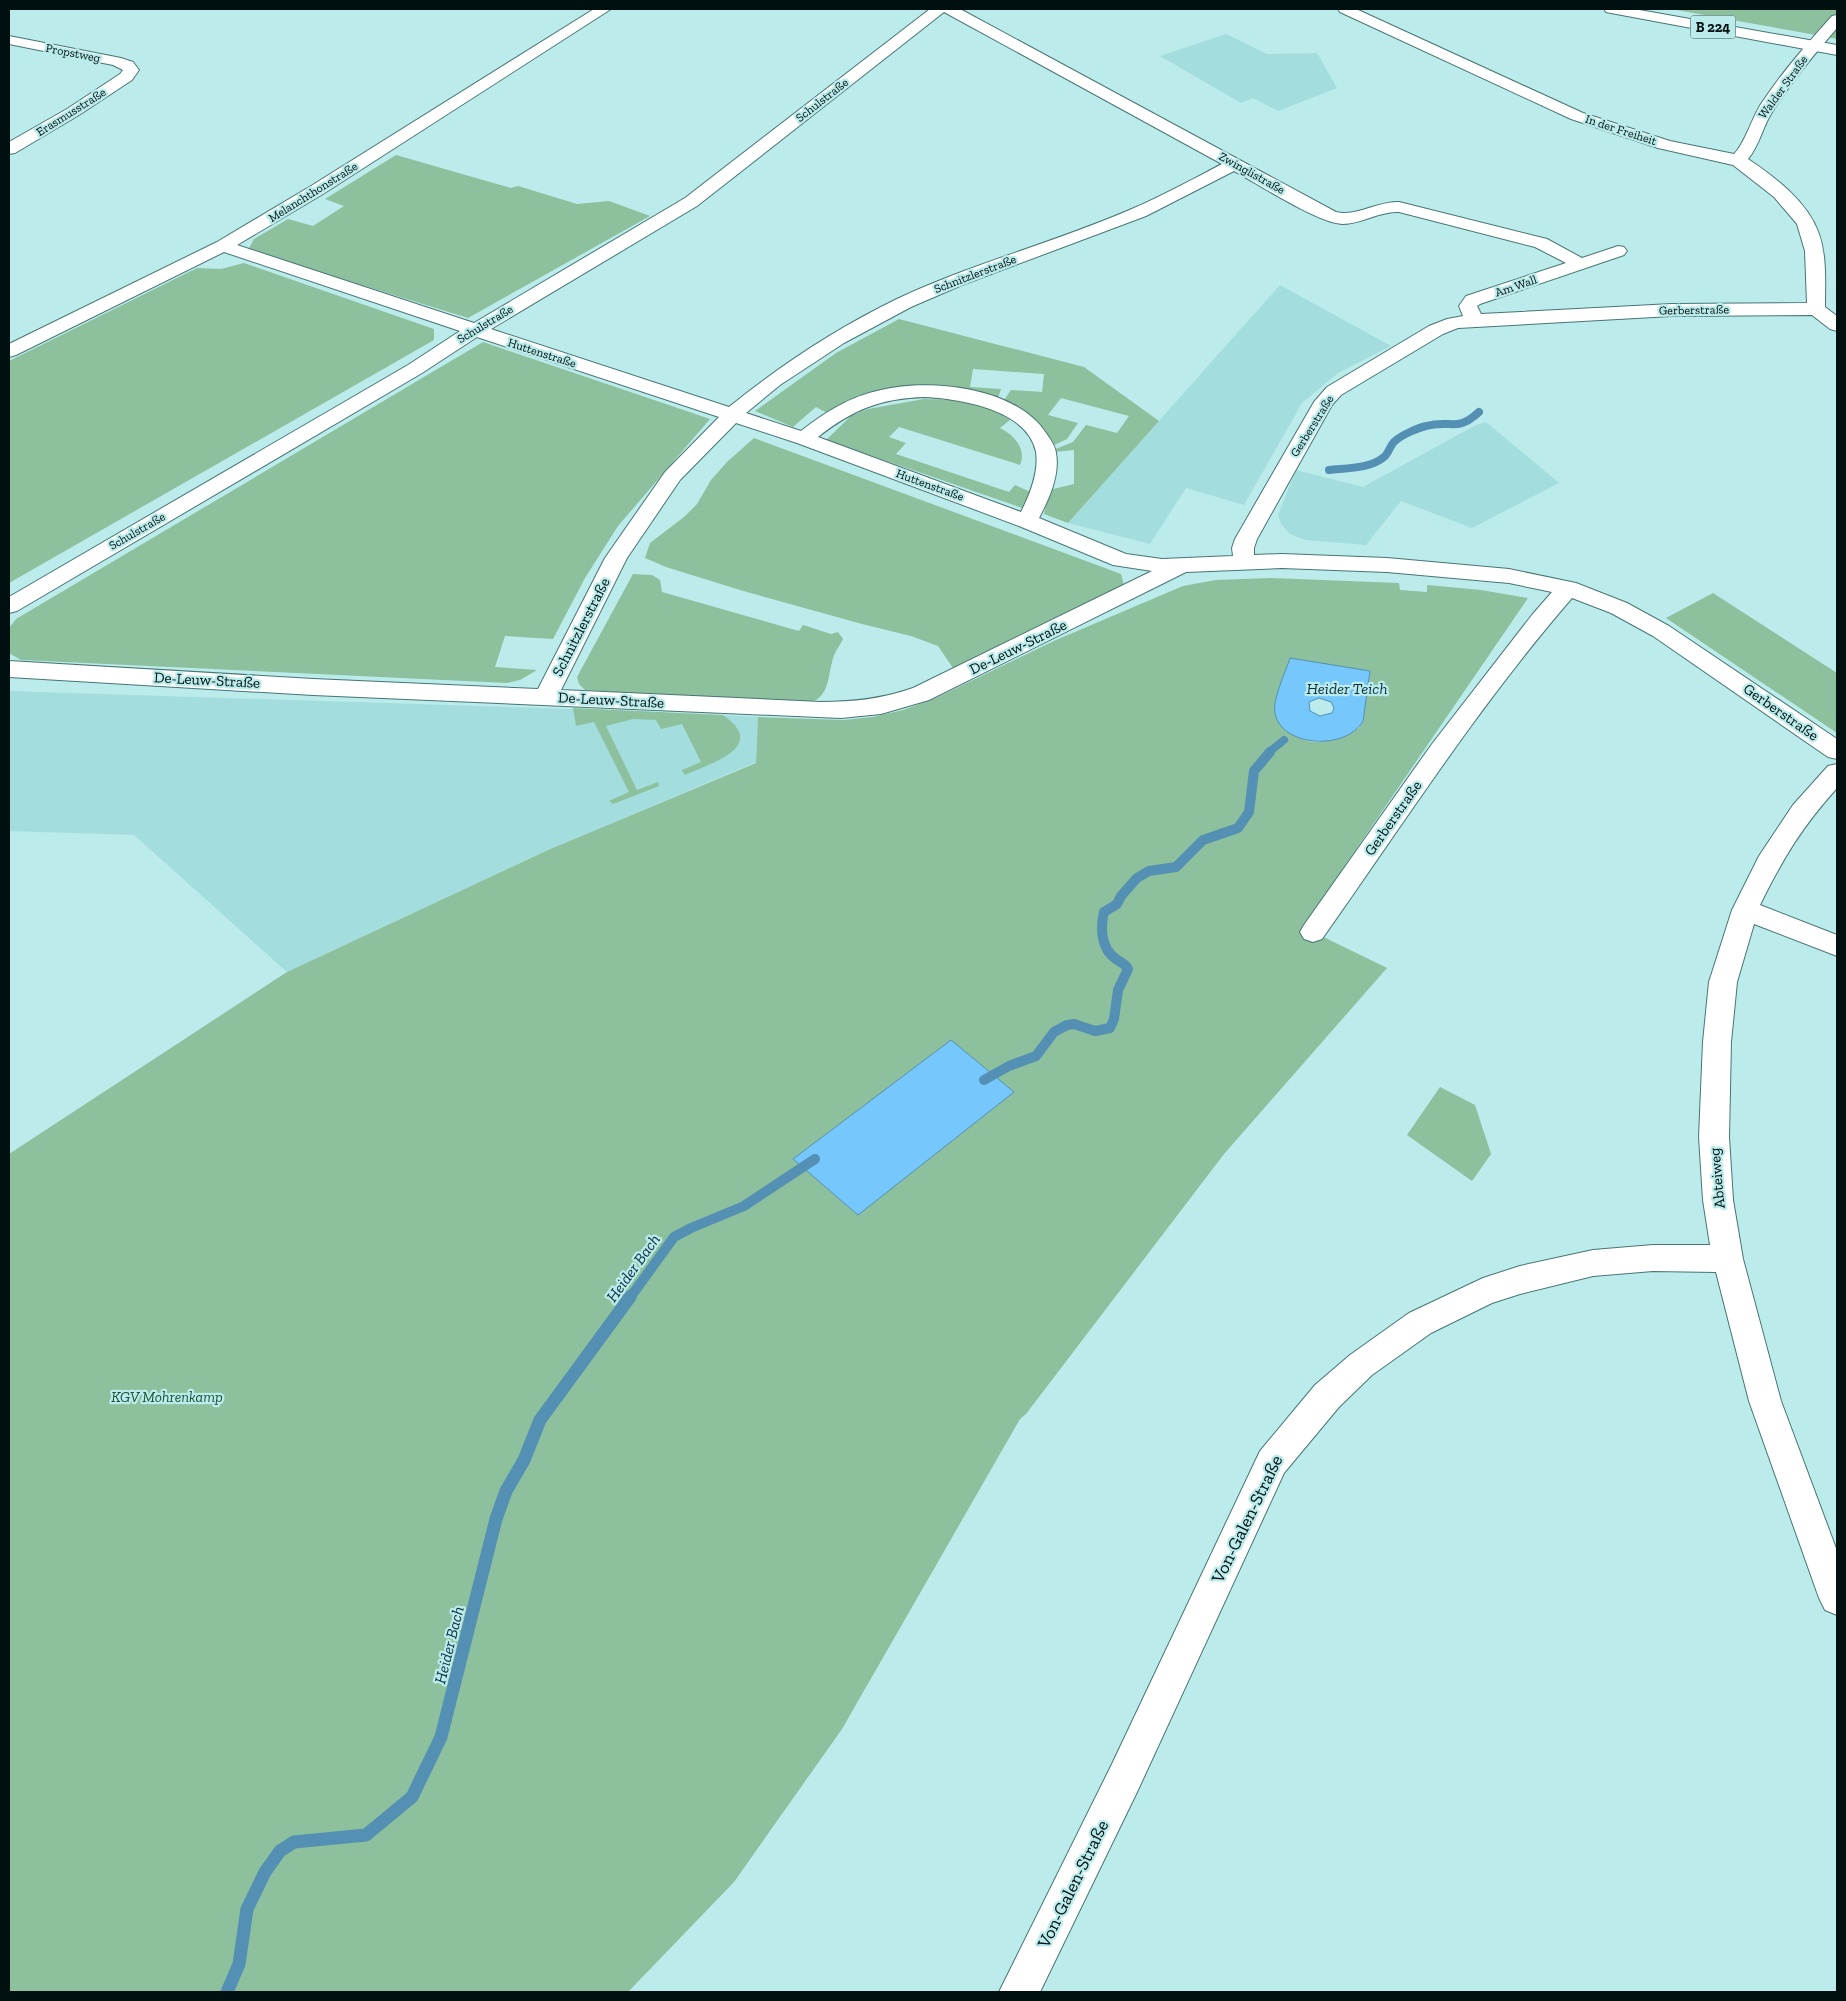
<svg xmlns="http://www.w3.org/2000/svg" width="1846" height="2001" font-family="'Zilla Slab',serif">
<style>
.built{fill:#a4ddde}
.green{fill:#8dc09d;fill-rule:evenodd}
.water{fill:#76c7fb;stroke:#5390b4;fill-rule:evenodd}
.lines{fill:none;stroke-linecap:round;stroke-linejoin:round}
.stream-far2{stroke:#5390b4;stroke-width:8}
.stream-far1{stroke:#5390b4;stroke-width:10}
.stream{stroke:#5390b4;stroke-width:13}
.minor-casing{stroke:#477575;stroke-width:2}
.primary-casing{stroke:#477575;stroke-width:2}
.minor{fill:#fff;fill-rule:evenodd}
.primary{fill:#fff;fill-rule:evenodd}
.labels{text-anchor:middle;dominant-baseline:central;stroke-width:4.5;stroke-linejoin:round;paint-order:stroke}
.far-street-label{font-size:12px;fill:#000f0f;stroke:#bbebeb}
.shield{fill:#bbebeb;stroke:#385151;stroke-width:1}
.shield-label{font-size:14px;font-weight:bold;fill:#000f0f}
.street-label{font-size:15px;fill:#000f0f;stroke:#bbebeb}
.park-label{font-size:15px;font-style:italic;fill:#165231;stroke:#bbebeb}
.water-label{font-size:16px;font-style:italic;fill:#082d41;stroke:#bbebeb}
.near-street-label{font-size:18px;fill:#000f0f;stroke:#bbebeb}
</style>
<rect width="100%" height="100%" fill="#bbebeb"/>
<!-- built -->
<g class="built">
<polygon points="1226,34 1267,54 1317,53 1337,88 1278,111 1253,98 1241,103 1160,56"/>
<polygon points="1280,285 1391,346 1338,373 1302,403 1244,505 1186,488 1150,544 1068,523"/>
<polygon points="1486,422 1559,483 1472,528 1401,501 1366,545 1305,540 1290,534 1281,524 1278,515 1296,470 1363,487 1476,425"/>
<polygon points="9,691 633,711 758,717 756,762 548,850 287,972 134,835 9,831"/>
</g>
<!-- green -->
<g class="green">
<polygon points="1671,9 1837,9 1837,39 1816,35"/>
<polygon points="396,155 511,188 518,186 577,204 609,201 650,216 468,318 248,250 254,239 288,219 313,226 344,206 325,199"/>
<polygon points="244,263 434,329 434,340 9,583 9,361 197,268 221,269"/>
<polygon points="899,319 1084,367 1159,421 1068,523 1044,514 1049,490 1074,484 1074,450 1054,452 1053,450 1073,442 1086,425 1117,433 1129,416 1061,398 1048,415 1078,423 1067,439 1052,446 1002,403 1011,390 1042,392 1044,374 973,369 970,387 1001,389 997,401 939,388 827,413 816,407 793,427 755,411 836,353"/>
<polygon points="483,342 710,419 618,526 585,578 553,639 505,636 495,667 537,670 520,680 507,683 21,660 9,653 9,628 16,619"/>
<path d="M924,399C957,400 983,400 1010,420L1000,428C1014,435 1027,449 1020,465L899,427L889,437L906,443L896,454L1009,492L1015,485L1035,494L1025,509L826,440L851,416L868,409Z"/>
<polygon points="754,438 1121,574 1124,585 957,674 938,646 911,636 862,624 740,590 666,567 645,558 650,543 684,517 697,504 711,480 727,462"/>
<path d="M633,574L652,575L660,580L662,592L799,631L803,625L831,634L838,632L843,639C841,644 837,648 835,653C826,674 833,702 801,704L585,690L579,684L577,677Z"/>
<path d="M1271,578L1399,583L1400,590L1427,592V585L1481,590L1528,598L1303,927L1387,968L1224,1154L1026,1414L1020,1419L842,1729L734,1882L628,1992H9V1154L287,972L548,850L756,763L758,717L844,720L873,717L903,710L936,698L1056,640L1183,586L1216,580ZM1370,671L1363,721L1359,728C1349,732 1328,742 1317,742C1300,742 1282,729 1275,715ZM951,1041L1014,1092L802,1165L794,1159Z"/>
<polygon points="1713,593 1837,673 1837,733 1666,618"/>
<path d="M573,708L723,715C769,747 711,763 685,775L682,770L701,762L682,724L661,729L656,720L633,719L606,726L637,790L658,782L659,786L613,804L609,801L629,792L594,722L576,726Z"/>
<polygon points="1440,1087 1475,1105 1491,1154 1472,1181 1407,1135"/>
</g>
<!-- water -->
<g class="water">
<path d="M1290,658L1370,671L1363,721C1346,751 1281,747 1275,713C1272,700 1286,671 1290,658ZM1319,698L1331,702L1334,708L1332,713L1320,716L1310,711L1309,702Z"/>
<polygon points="951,1040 1014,1092 858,1215 793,1159"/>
</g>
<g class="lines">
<!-- stream-far2 -->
<g class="stream-far2">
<path d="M1329,470C1346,468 1370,469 1384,457C1389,453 1390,445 1395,441C1402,435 1417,428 1426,426C1452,419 1456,433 1479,412"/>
<polyline points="1268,753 1284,740"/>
</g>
<!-- stream-far1 -->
<g class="stream-far1">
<path d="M984,1080L1009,1066L1036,1056L1054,1032L1067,1025L1074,1024L1095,1031L1110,1028L1114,1019L1118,990L1128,969C1125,963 1121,963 1116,959C1101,949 1100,928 1104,912L1117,904L1121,896L1137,878L1149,871L1176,867L1203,840L1238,828L1249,812L1254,771L1270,752"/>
<polyline points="629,1299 674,1237 691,1228 744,1206 815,1159"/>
</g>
<!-- stream -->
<polyline class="stream" points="227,1992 239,1964 247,1909 265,1872 280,1851 294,1842 366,1835 412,1797 441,1737 496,1519 506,1491 524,1460 540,1420 630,1297"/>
<defs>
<g id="minor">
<path d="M594,9H611L323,194L237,245L474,323L685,198L930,9H960L1336,212C1357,217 1377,201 1399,202L1547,239L1582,258L1618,246L1624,247L1627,251L1624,255L1480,304L1477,306L1481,314L1672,304L1807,303L1805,251L1797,224L1774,197L1733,165L1658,148L1571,119L1340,12L1338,9H1356L1583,113L1670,141L1734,154C1744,145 1752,118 1761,104C1782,72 1807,44 1832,16L1837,15V28C1813,56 1790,83 1771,114C1762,129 1759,146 1748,159C1775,177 1808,202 1819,234C1827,257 1825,283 1825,307L1837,316V331L1830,329L1812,315L1672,316L1458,328L1443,334L1341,395L1332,405L1257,539L1254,548V555L1282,554L1387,558L1509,569L1576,583L1627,603L1669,626L1837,739V759L1828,757L1653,636L1611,613L1572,598C1480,704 1403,824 1322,939L1313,942L1304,939L1300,932L1304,925L1432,744L1532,615L1552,592L1509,583L1387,572L1282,568L1186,572L929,700L881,714L841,718L313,695L9,677V661L313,679L538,689L605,558L665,472L719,417L477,337L422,373L17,611L9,613V597L408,365L460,331L224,252L16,355L9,357V344L217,242L311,186ZM944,12L1222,164C1193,179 1164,195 1134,208C1057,242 973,263 897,299C837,328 781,365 729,407L491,329L697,206ZM1234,171C1258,184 1318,223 1342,224C1362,224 1379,211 1399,212L1535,247L1566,263L1466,296L1459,306L1463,316L1447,319L1429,326L1327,387L1314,402L1235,539L1232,548L1233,556L1162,559L1126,554L1039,518C1049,499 1060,475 1056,453C1055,445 1050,439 1046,433C1016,387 930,378 881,390C851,396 825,412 801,431L746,413L780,385L844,343L911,307L962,285L1146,216ZM925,397C960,399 1027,409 1036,452C1039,472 1030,494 1021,512L818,437C852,410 881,398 925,397ZM736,423L797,443L1019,526L1113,565L1152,571L913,688C882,699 853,702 821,702L561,690L627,558L680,480Z"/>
<polygon points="9,36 121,58 133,62 139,70 132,80 79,115 15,153 9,154 9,142 67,109 120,74 123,70 113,65 9,44"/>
<path d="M1837,764V788C1802,827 1783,858 1760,905L1837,935V956L1754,924L1737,982L1731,1042L1729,1137L1733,1200L1743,1259L1781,1401L1837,1551V1615L1825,1610L1819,1598L1749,1401L1716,1272L1653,1271L1593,1276L1520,1294L1492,1303L1431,1333L1372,1375L1339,1407L1284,1473L1138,1790L1040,1992H999L1112,1764L1260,1451L1315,1385L1350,1355L1409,1313L1483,1278L1520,1266L1593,1250L1653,1245H1710L1703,1200L1699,1137L1703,1042L1709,982L1732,910L1759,856L1793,805L1828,766Z"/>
</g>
<polygon id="primary" points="1604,9 1634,9 1837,45 1837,55 1611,13 1606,12"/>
</defs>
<!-- minor casing -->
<use href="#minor" class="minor-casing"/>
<!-- primary casing -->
<use href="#primary" class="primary-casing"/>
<!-- minor -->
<use href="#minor" class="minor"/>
<!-- primary -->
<use href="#primary" class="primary"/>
</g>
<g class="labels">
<!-- far-street labels -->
<g class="far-street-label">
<text transform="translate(73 53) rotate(11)">Propstweg</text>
<text transform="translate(1783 87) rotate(-54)">Walder Straße</text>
<text transform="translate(822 100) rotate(-38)">Schulstraße</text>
<text transform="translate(71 112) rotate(-32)">Erasmusstraße</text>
<text transform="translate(1621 130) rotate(18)">In der Freiheit</text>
<text transform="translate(1252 173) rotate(29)">Zwinglistraße</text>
<text transform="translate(313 192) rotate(-32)">Melanchthonstraße</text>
<text transform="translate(975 274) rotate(-21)">Schnitzlerstraße</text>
<text transform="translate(1516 286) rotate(-19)">Am Wall</text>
<text transform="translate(1694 310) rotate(-1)">Gerberstraße</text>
<text transform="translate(485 324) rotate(-31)">Schulstraße</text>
<text transform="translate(542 353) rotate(18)">Huttenstraße</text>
<text transform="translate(1312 426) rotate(-58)">Gerberstraße</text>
<text transform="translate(930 485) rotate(20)">Huttenstraße</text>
<text transform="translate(137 531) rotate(-30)">Schulstraße</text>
</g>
<!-- shield labels -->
<rect class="shield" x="1690.5" y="15.5" width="45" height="23" rx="4"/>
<g class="shield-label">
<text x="1713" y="27">B 224</text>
</g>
<!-- street labels -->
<g class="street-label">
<text transform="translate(581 627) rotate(-63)">Schnitzlerstraße</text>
<text transform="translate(1018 647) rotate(-26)">De-Leuw-Straße</text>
<text transform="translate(207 680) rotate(3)">De-Leuw-Straße</text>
<text transform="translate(611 700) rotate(3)">De-Leuw-Straße</text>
<text transform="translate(1781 712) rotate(35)">Gerberstraße</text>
<text transform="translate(1393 818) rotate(-55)">Gerberstraße</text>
<text transform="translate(1717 1178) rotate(-95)">Abteiweg</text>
</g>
<!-- park labels -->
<g class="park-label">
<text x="167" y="1397">KGV Mohrenkamp</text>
</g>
<!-- water labels -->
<g class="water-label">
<text x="1347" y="688">Heider Teich</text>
<text transform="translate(633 1268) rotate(-54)">Heider Bach</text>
<text transform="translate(449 1645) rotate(-76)">Heider Bach</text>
</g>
<!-- near-street labels -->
<g class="near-street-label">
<text transform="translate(1247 1519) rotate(-64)">Von-Galen-Straße</text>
<text transform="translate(1073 1884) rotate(-64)">Von-Galen-Straße</text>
</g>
</g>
<!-- border -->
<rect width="1846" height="2001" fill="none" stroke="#000f0f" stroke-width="20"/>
</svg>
